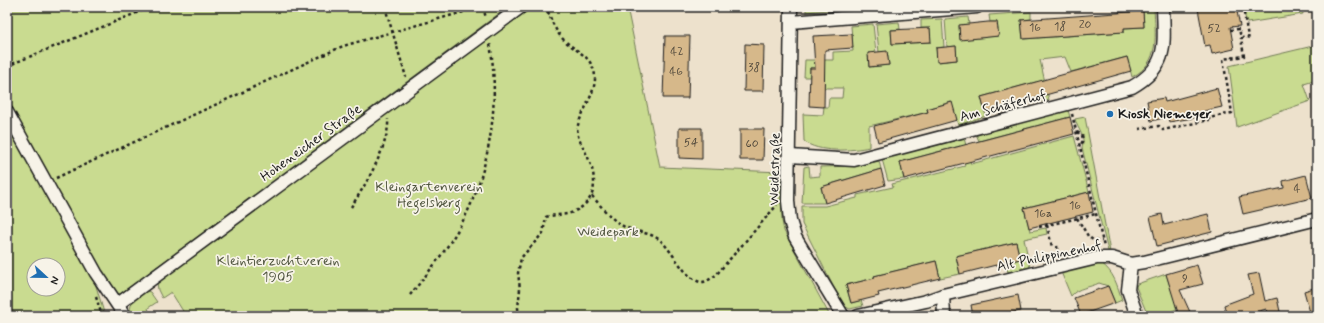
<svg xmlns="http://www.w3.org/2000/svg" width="1324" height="323" font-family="Mynerve,sans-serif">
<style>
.green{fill:#c9db90;stroke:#727c56;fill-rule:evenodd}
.building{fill:#d6b88a;stroke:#1c1c1c}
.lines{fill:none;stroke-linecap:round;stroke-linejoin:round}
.minor-casing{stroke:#1c1c1c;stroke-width:15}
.path{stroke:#1c1c1c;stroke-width:2.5;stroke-dasharray:3 3;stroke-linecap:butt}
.minor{stroke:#f7f3e8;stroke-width:12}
.poi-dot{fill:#1f6fb2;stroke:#f7f3e8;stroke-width:1.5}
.labels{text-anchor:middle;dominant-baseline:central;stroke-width:3.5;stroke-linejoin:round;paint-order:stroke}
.number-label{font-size:12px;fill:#4a4338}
.street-label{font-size:14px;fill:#1c1c1c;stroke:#f7f3e8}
.poi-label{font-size:14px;font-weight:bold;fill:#1c1c1c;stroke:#f7f3e8;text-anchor:start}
.park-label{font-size:14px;fill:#50553f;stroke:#f7f3e8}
</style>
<rect width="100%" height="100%" fill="#ede1cc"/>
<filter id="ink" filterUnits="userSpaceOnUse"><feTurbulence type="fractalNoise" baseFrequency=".025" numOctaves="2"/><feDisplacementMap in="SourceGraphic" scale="8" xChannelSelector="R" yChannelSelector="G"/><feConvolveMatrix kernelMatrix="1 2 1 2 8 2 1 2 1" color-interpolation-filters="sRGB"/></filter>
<g filter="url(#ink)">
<!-- green -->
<g class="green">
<polygon points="7,7 508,7 120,294 117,293 100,270 7,105"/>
<polygon points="528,7 627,7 660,167 781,172 782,221 784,231 830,316 186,316 171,292 162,298 158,290 157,282"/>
<polygon points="806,7 859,7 806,12"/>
<path d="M1134,7H1154C1155,35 1161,62 1132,77L1127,57L1071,72L1065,57L1040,60L1049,100L1042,102L1036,82L981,97L986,116L958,125L951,102L927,109L928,112L869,126V147C853,151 817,153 804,141L803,114L823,115L824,107H828L829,98H842L843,88H824V68H810V77H804L805,60H833V52L853,51L851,26L873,24L876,53H868L869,67L889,65L887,52H879L876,24L899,22L900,29L891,30L892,44L930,42V28H921V20L942,19L944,47L936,48L938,62L957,60L956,46L947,47L945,19L968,17L969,24L959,26L960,39L998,36L997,22H990L989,15L1031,12V19L1021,20L1023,39L1124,32V28L1144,27L1143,11H1134Z"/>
<polygon points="1242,7 1302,7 1303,14 1247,23"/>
<polygon points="1317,45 1317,80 1304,84 1310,101 1237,127 1229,66"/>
<polygon points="1068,110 1070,117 979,141 976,134"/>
<path d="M1085,117L1110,252L1108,251L1082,148C1086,135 1078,131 1075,119Z"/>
<path d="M9,130L85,260L93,276L105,316H7V131ZM34,265H58V289H34Z"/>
<polygon points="1074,136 1089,192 1024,208 1030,231 1046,228 1047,234 1024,239 1030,267 1008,272 1005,263 1020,259 1016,242 956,256 960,274 940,278 936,261 874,276 875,278 846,285 851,303 861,300 863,306 850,309 843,306 802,224 802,206 825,206 857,198 857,195 893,187 892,184 965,166 960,146 900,162 904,179 888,181 882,159 964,138 971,164"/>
<polygon points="879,161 881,169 821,187 825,203 802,203 804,167 809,166 810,177 820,176 820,167 856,166"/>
<path d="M1101,263C1114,272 1117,285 1122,300L1115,303L1108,286L1099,283C1089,288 1078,287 1071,296L1061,272Z"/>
<polygon points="1166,274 1172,292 1180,307 1163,316 1148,316 1136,287 1137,284"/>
<polygon points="143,290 150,292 157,302 148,308 151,316 135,316 130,309 133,298"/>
</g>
<!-- building -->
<g class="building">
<polygon points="1206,7 1236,7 1240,26 1230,27 1234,49 1212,54 1210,45 1205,46 1198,9"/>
<polygon points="1143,11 1144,27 1124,28 1124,32 1023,39 1021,20"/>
<polygon points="988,22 997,22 999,36 960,40 959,25"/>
<polygon points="930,28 931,42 892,44 891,30"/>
<polygon points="852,34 853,48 825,50 824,107 809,106 810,68 815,68 813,36"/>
<polygon points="665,36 690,36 688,98 663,98"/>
<polygon points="745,44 764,45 763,91 744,91"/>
<polygon points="956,46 957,60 937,62 936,48"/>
<polygon points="887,51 889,65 869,67 868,53"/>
<polygon points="1127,57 1131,71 985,112 981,97"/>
<polygon points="1217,88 1222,107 1204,111 1205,116 1169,122 1168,117 1151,121 1147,101 1164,98 1165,102"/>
<polygon points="952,102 957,120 878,142 874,126 928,112 927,109"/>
<polygon points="1070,117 1074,134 904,179 900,162"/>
<polygon points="679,128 702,128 702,159 679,158"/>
<polygon points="740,129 764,129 763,160 740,160"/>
<polygon points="881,169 885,185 825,203 821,187"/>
<polygon points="1306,175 1312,198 1243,214 1239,197 1284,188 1283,181"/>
<polygon points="1089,192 1093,212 1029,228 1024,208"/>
<polygon points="1162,214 1164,225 1208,214 1212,232 1157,246 1150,217"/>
<polygon points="1016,242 1020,259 960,274 956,256"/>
<polygon points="936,261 940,278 878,293 879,296 851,303 846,285 875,278 874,276"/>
<polygon points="1197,265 1203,284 1180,290 1190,312 1179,316 1166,274"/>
<polygon points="1259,273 1265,301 1277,298 1281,316 1268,316 1266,309 1244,316 1227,316 1224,305 1253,294 1248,275"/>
<polygon points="1108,286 1115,303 1081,315 1074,298"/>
<polygon points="1317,287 1317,316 1311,316 1304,291"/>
<polygon points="1018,295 1021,311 992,316 973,316 971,305"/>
</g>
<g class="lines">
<defs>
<g id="minor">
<polyline points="791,7 788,201 790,221 795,237 843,316"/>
<polyline points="791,22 977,7"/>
<polyline points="7,112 96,273 125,316"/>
<path d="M790,156L854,160L1132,87C1169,66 1164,45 1163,7"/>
<polyline points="1131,264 1128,290 1137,316"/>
<polyline points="943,295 944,316"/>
<polyline points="118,304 521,7"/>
<polyline points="858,316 926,301 943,295 1097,258 1112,258 1131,264 1144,262 1317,219"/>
</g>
</defs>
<!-- minor casing -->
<use href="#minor" class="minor-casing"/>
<!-- path -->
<g class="path">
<polyline points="385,7 406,77"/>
<polyline points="483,7 486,18"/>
<polyline points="1243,7 1248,37"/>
<polyline points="1230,30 1239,29 1241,38 1251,37"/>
<polyline points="7,66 151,7"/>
<polyline points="1072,114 1104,247"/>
<polyline points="1139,129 1159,126 1163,130 1209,120 1209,118 1232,113 1223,59 1244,56 1241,38"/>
<polyline points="1077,132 1082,135 1083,140 1080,147"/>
<polyline points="56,178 343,46 481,7"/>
<path d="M592,196C602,207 612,221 625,227C638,233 652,232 662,242C673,252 685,278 700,282C706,283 711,278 716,275L777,205"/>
<path d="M351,207C365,186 390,144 388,119"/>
<polyline points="1077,218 1088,236 1094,241 1102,241"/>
<polyline points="1047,225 1052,247"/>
<polyline points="1039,227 1096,214"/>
<polyline points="1057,246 1058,255"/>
<path d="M410,295C433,267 457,237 471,204C492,155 499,96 490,44"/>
<polyline points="96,297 102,316"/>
<path d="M519,316L518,308L520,289L518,273L521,258L543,233L546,217C555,214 565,216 573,212C600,200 597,176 586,153C582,144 575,136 578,125C583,108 601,86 593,68C588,55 575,50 565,41C555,32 551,19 546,7"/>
</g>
<!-- minor -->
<use href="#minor" class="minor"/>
</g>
</g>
<!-- markers -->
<circle class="poi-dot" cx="1110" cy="114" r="4"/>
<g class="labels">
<!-- number labels -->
<g class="number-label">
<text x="1085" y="25">20</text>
<text x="1060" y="27">18</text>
<text x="1035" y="28">16</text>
<text x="1214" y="29">52</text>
<text x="677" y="52">42</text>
<text x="754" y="68">38</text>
<text x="676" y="72">46</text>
<text x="691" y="143">54</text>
<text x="752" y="144">60</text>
<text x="1297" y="189">4</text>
<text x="1075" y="206">16</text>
<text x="1043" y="214">16a</text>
<text x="1185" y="279">9</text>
</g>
<!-- street labels -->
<g class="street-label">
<text transform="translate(1003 106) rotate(-15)">Am Schäferhof</text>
<text transform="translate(311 143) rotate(-36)">Hoheneicher Straße</text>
<text transform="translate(775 169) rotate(-89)">Weidestraße</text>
<text transform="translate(1049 256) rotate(-12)">Alt Philippinenhof</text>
</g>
<!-- poi labels -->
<g class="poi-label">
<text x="1118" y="114">Kiosk Niemeyer</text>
</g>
<!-- park labels -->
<g class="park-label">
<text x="429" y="187">Kleingartenverein<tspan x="429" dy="16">Hegelsberg</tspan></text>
<text x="608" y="232">Weidepark</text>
<text x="278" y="261">Kleintierzuchtverein<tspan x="278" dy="16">1905</tspan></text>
</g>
</g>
<!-- margin -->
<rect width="1324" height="323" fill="none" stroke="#f7f3e8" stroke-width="24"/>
<rect x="12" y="12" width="1300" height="299" fill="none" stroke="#1c1c1c" stroke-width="1.5" filter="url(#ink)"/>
<!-- north arrow -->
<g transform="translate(46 277) rotate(112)"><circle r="19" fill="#f7f3e8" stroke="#9f9d96"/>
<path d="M0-3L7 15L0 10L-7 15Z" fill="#1f6fb2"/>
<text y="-6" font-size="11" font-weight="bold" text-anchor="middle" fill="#1c1c1c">N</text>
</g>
</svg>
